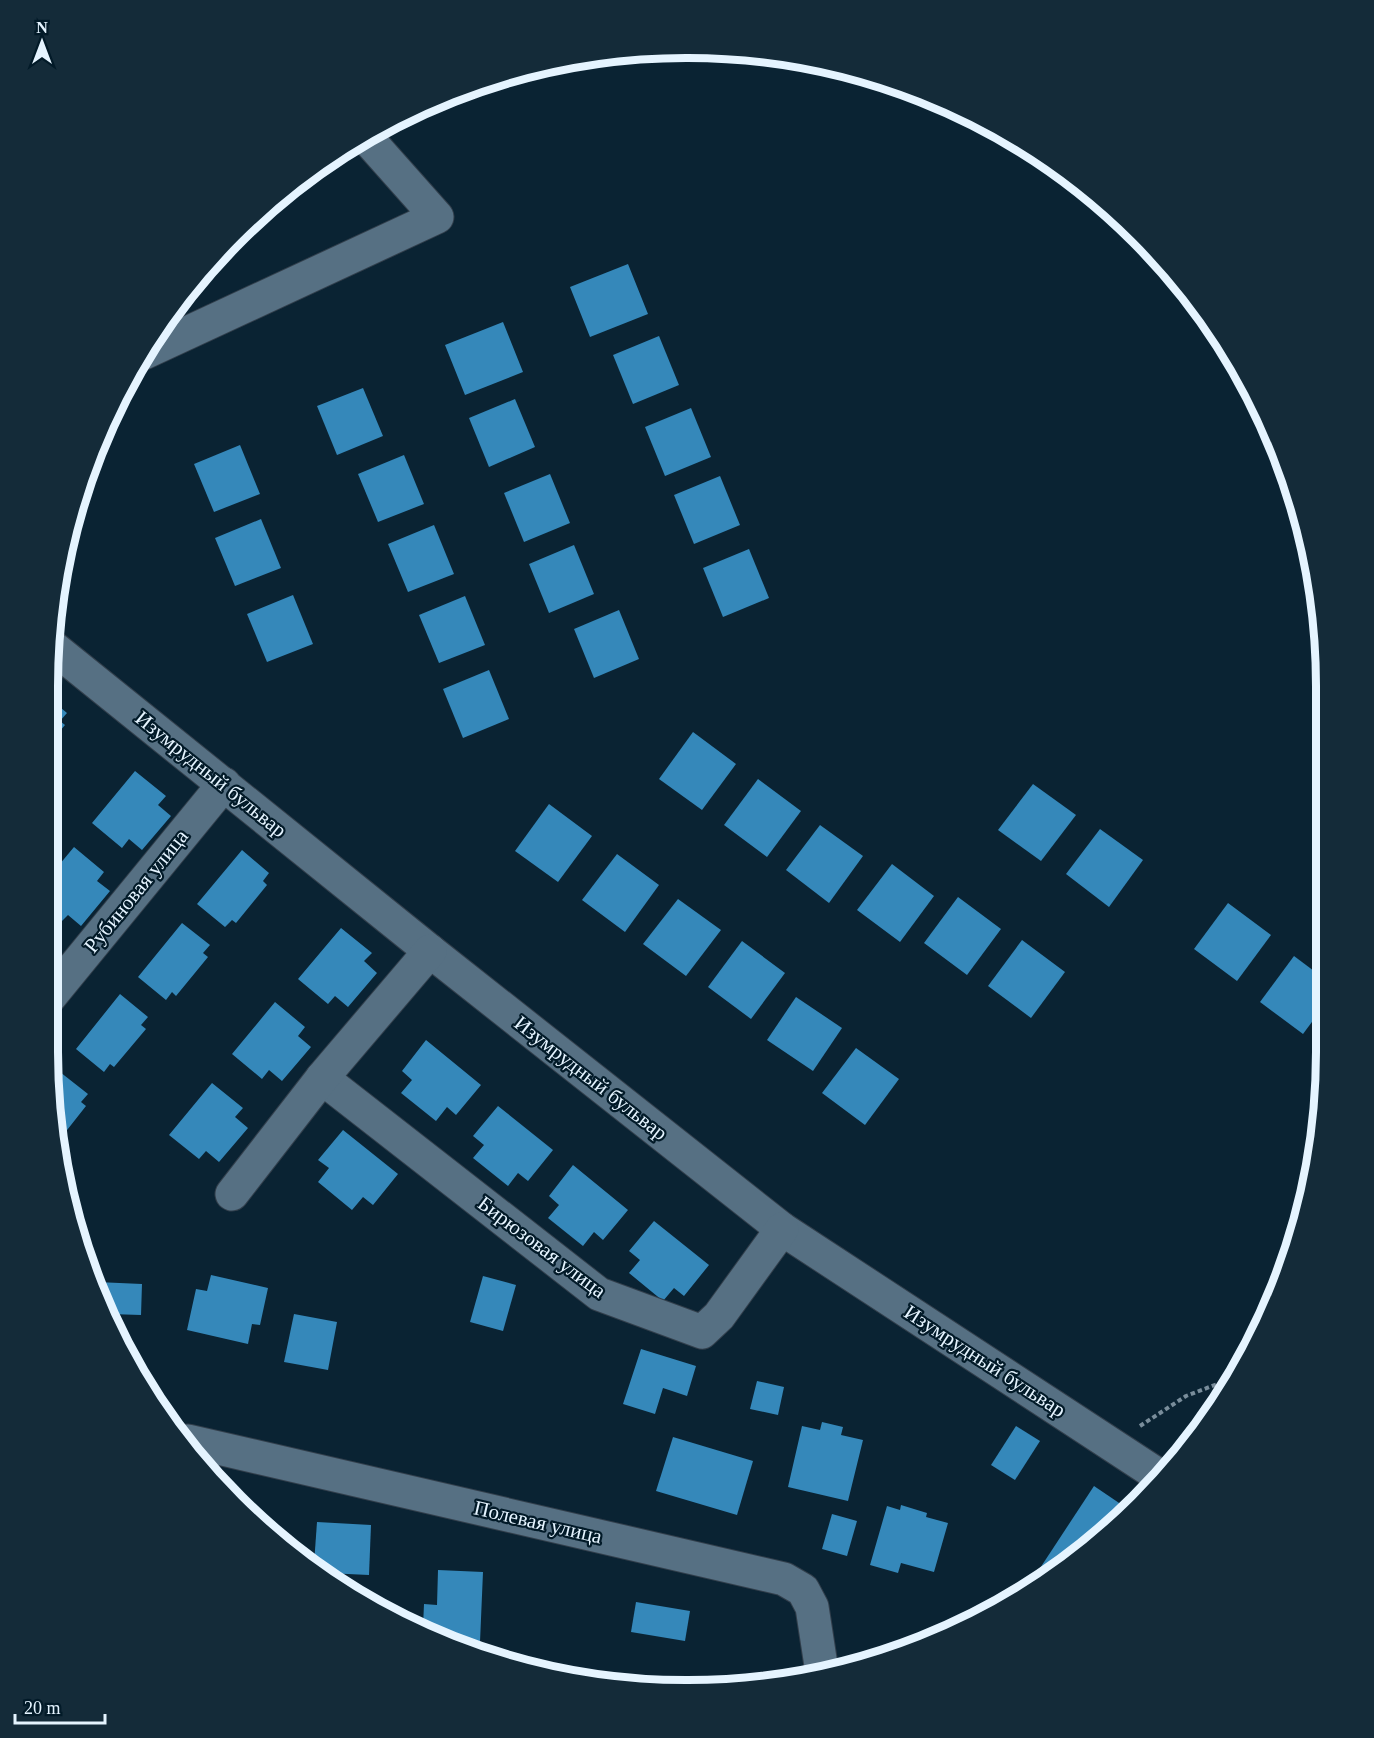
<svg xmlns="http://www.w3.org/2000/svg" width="1374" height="1738" font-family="Georgia,serif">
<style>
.building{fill:#3588ba}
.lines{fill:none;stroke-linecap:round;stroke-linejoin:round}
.minor-casing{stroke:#323f4c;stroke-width:35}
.path{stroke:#798d9b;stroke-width:4;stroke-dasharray:4.5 3;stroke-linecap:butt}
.minor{stroke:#567083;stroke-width:33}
.labels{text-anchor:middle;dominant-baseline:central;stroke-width:4.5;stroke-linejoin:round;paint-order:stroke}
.street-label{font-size:21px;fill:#e5f4ff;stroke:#021a28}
.rim{fill:none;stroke:#e5f4ff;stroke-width:8}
</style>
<rect width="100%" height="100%" fill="#0a2333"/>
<!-- building -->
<g class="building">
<polygon points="628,264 648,314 590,337 570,287"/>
<polygon points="503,322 523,372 465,395 445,345"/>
<polygon points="659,336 679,385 633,404 613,355"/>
<polygon points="363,388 383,436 337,455 317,406"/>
<polygon points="515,399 535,447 489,467 469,418"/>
<polygon points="691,408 711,457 665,476 645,427"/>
<polygon points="240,445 260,494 214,512 194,464"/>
<polygon points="404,455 424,504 378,522 358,474"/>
<polygon points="550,474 570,523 524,542 504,493"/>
<polygon points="720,476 740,525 694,544 674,495"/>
<polygon points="261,519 281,568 235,586 215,538"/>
<polygon points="434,525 454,574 408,592 388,544"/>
<polygon points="574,545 594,594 549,613 529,564"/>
<polygon points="749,549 769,598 723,617 703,568"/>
<polygon points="293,595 313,644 267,662 247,614"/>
<polygon points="465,596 485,645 439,663 419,615"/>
<polygon points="619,610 639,659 594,678 574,629"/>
<polygon points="489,670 509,719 463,738 443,689"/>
<polygon points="49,698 67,713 60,721 65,725 49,744"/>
<polygon points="693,732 736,764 702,810 659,779"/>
<polygon points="135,771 166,796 158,805 171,816 142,850 129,839 122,848 92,823"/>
<polygon points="758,779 801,811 767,857 724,825"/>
<polygon points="1033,784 1076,815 1041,861 998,830"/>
<polygon points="549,804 592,836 558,882 515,851"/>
<polygon points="820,825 863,856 829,903 786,870"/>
<polygon points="1100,829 1143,860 1109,907 1066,874"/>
<polygon points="74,847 104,872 97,881 110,891 81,926 68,915 60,923 48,913 49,877"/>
<polygon points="242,850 269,873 263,881 267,885 236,923 232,920 225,927 197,904"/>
<polygon points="617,854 659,885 625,932 582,900"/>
<polygon points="892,864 934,896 900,942 857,910"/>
<polygon points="958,897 1001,929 967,975 924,943"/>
<polygon points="678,899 721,930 686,976 643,944"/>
<polygon points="1228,903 1271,935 1237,981 1194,949"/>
<polygon points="182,923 210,945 203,953 208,957 176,996 172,992 166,1000 138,977"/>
<polygon points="341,928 372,953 364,961 377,973 348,1007 335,996 328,1004 298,979"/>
<polygon points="1022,940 1065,972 1031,1018 988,986"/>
<polygon points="742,941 785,973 751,1019 708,987"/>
<polygon points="1294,956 1326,980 1326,1003 1303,1034 1260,1002"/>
<polygon points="120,994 148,1017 141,1025 146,1029 114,1067 110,1064 104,1072 76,1049"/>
<polygon points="796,997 842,1028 813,1071 767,1040"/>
<polygon points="275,1002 305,1027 298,1036 311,1047 282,1081 269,1070 262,1079 232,1054"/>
<polygon points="426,1040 481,1085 456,1115 447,1107 436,1121 401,1093 412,1080 402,1071"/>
<polygon points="856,1048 899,1079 865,1125 822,1093"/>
<polygon points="60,1072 88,1094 81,1102 86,1106 60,1139 52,1082"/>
<polygon points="212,1083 243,1108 235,1117 248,1128 219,1162 206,1151 199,1159 169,1135"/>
<polygon points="498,1106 553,1150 528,1181 518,1173 508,1186 473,1158 484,1145 473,1136"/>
<polygon points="343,1130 398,1174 373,1205 363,1197 352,1210 318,1182 329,1168 318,1160"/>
<polygon points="573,1165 628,1210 603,1240 594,1232 583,1246 548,1218 559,1205 549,1196"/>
<polygon points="654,1221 709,1265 684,1296 674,1288 663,1301 629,1273 640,1260 629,1251"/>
<polygon points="211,1275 268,1288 260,1325 252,1324 248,1344 187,1330 196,1289 207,1291"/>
<polygon points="483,1276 516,1285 503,1331 470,1322"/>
<polygon points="97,1282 142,1284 141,1315 110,1314"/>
<polygon points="294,1314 337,1322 328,1370 284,1362"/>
<polygon points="641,1349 696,1366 687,1396 663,1388 655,1414 623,1404"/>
<polygon points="757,1381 784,1387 778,1415 750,1409"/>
<polygon points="822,1422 843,1427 841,1435 863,1440 848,1501 788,1487 802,1426 820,1430"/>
<polygon points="1016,1426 1040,1441 1015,1480 991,1465"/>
<polygon points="673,1437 753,1461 737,1515 656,1491"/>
<polygon points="1094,1486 1128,1509 1109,1531 1025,1591"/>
<polygon points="901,1505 927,1513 926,1517 948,1523 934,1572 901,1563 898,1573 870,1565 887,1506 900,1510"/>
<polygon points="832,1514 857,1521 847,1556 822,1549"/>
<polygon points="317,1522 371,1525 369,1575 326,1573 314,1564"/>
<polygon points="438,1570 483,1572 480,1642 458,1642 423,1627 424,1604 437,1605"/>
<polygon points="636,1602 690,1611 685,1641 631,1632"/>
</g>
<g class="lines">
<defs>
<g id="minor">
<polyline points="144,353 437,217 365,136"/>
<polyline points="50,645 430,951 782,1229 1158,1475"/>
<polyline points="48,999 224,784"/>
<polyline points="322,1078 599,1294 702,1332 719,1316 782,1229"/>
<polyline points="232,1194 322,1078 430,951"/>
<polyline points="188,1441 784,1579 803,1590 812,1607 822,1672"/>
</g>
</defs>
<!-- minor casing -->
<use href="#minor" class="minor-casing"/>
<!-- path -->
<polyline class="path" points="1140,1426 1186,1396 1233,1378"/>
<!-- minor -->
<use href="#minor" class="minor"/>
</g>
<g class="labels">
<!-- street labels -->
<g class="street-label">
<text transform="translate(211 774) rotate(39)">Изумрудный бульвар</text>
<text transform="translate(136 891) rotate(-51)">Рубиновая улица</text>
<text transform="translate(591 1078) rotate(38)">Изумрудный бульвар</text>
<text transform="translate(542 1247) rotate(37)">Бирюзовая улица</text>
<text transform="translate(985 1361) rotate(33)">Изумрудный бульвар</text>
<text transform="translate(538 1522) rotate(13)">Полевая улица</text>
</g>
</g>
<!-- crop -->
<path d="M0 0H1374V1738H0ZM686 58H688A628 628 0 0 1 1316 686V1052A628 628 0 0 1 688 1680H686A628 628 0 0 1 58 1052V686A628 628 0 0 1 686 58Z" fill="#142b39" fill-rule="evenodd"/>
<path class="rim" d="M686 58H688A628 628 0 0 1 1316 686V1052A628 628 0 0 1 688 1680H686A628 628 0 0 1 58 1052V686A628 628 0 0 1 686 58Z"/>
<!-- north arrow -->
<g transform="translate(42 42)" stroke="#021a28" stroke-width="4.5" paint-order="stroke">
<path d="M0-4.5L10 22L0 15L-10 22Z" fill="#e5f4ff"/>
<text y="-9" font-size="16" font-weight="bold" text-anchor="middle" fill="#e5f4ff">N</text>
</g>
<!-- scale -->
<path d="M15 1714v9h90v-9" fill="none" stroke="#e5f4ff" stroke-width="3"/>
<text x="24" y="1714" font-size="18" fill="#e5f4ff" stroke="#021a28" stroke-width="4.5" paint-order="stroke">20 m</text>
</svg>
